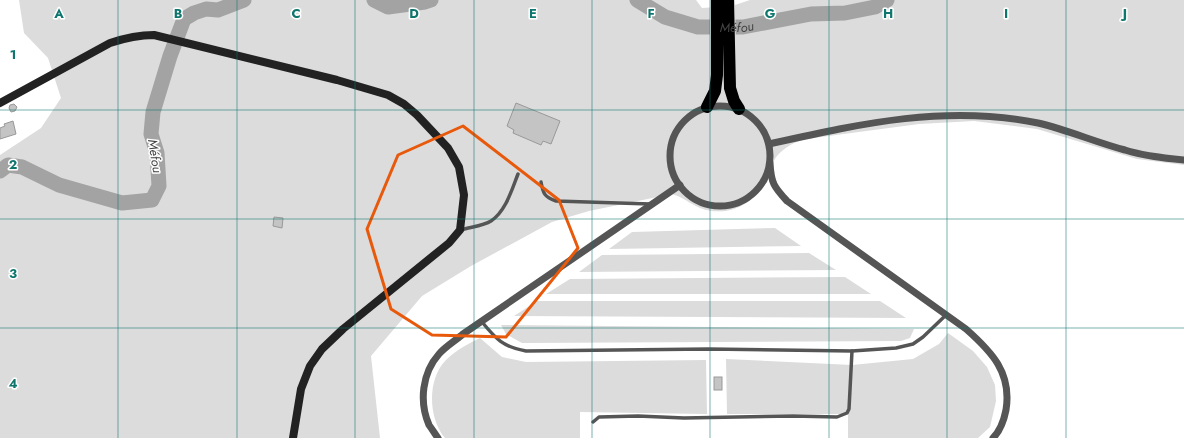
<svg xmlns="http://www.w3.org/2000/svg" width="1184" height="438" font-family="Jost,sans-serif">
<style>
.green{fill:#dcdcdc}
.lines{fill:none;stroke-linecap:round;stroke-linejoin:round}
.river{stroke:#a3a3a3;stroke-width:15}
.building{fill:#c4c4c4;stroke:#999}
.highway-casing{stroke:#dbdbdb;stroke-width:14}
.lane{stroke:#555;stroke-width:3.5}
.street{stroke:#555;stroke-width:7}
.secondary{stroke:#222;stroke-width:8}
.highway{stroke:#000;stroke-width:12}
.marked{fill:none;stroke:#e8590c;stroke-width:3;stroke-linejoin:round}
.grid{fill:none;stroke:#0f766e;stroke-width:1;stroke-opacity:0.55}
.labels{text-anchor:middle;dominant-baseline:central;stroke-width:3;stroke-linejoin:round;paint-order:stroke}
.water-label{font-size:13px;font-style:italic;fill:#444;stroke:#fff}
.grid-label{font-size:13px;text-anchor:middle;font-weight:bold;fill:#0f766e;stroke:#fff;stroke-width:3;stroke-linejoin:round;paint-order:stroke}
</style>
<rect width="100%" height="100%" fill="#fff"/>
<!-- green -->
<g class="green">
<path d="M19,0H696L702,8L732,6L750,0H1184V165L1137,159L1037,129L974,121L919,124L806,139C794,142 785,147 777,156C773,160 773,167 770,173C757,198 741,214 711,211C695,209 686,198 672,194L589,211L552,222L471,266L422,296L371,356L380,438H0V155L41,128L61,98L48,58L24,33Z"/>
<polygon points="775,228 801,246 609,249 632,232"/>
<polygon points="809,253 836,270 579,272 602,255"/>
<polygon points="845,277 871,294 546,294 570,279"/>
<polygon points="537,301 880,301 906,318 514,316"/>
<polygon points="501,325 914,329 910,338 901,341 522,343 506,334"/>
<polygon points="948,333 973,351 987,367 995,385 996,401 990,427 978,438 848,438 848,414 727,414 726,359 852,365 913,359 939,344"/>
<path d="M480,338L502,357L526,362L706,360L707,414L580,412V438H445C428,418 427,379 446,360C456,350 468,344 480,338Z"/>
</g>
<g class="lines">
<!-- river -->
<g class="river">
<polyline points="374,0 388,7 425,2 431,0"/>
<path id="s1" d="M637,0L665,17L698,27H743L811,14L845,13L875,7L887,0"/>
<polyline points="0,171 8,165 22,167 59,185 122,203 152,200 159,186 157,153 151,134 153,112 170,56 184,19 194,13 206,9 218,10 244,0"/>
</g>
</g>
<!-- building -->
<g class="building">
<polygon points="516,103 560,121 551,144 543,141 541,145 513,133 514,130 507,126"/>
<polygon points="14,104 17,107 15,111 11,112 9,108 10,105"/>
<polygon points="13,121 16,134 0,139 0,128 5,126 4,124"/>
<polygon points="274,217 283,218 282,228 273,226"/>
<rect x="714" y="377" width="8" height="13"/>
</g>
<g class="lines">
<defs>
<g id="highway">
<polyline points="728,0 730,88 734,101 739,109"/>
<polyline points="707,107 715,91 717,75 717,0"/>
</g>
</defs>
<!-- highway casing -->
<use href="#highway" class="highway-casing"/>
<!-- lane -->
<g class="lane">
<path d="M541,182C543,193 544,197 556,201L650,204"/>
<path d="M461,230C470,227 483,226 491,221C506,211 512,189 518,174"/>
<path d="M482,322C496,339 503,347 526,351L709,349L852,351L896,348L913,344L923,337L946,315"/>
<polyline points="593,422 599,417 638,416 684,418 793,416 837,417 847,413 849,409 852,351"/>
</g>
<!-- street -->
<g class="street">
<circle cx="720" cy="156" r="50"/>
<path d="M769,144C859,124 946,104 1038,123C1068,130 1095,142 1125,150C1144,156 1164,158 1184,160"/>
<path d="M770,163C771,183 774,187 787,201L966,329C992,352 1012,373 1006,410C1004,420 1000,431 993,438"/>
<path d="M438,438C435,434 432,429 429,425C419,402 422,373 439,354C446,346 455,341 463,334L680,185"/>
</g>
<!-- secondary -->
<path class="secondary" d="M0,103L110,43C125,38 137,35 154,35L337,80L388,95L404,104L417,115L448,148L459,167L464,195L460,230L449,243L343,329L322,349L310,366L301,389L293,438"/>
<!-- highway -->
<use href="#highway" class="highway"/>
</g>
<!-- marked area -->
<path class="marked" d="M463,126L559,200L578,248L506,337L432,335L391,309L367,229L398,155Z"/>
<!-- grid -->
<path class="grid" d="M118,0V438M237,0V438M355,0V438M474,0V438M592,0V438M710,0V438M829,0V438M947,0V438M1066,0V438M0,110H1184M0,219H1184M0,328H1184"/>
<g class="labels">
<!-- water labels -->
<g class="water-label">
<text stroke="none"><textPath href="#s1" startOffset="106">Méfou</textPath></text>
<text transform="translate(155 156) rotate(81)">Méfou</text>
</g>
</g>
<g class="grid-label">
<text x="59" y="18">A</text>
<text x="178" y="18">B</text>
<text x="296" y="18">C</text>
<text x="414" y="18">D</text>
<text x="533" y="18">E</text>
<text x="651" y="18">F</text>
<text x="770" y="18">G</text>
<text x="888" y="18">H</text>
<text x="1006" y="18">I</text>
<text x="1125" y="18">J</text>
<text x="13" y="59">1</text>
<text x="13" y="169">2</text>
<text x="13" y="278">3</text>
<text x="13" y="388">4</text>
</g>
</svg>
